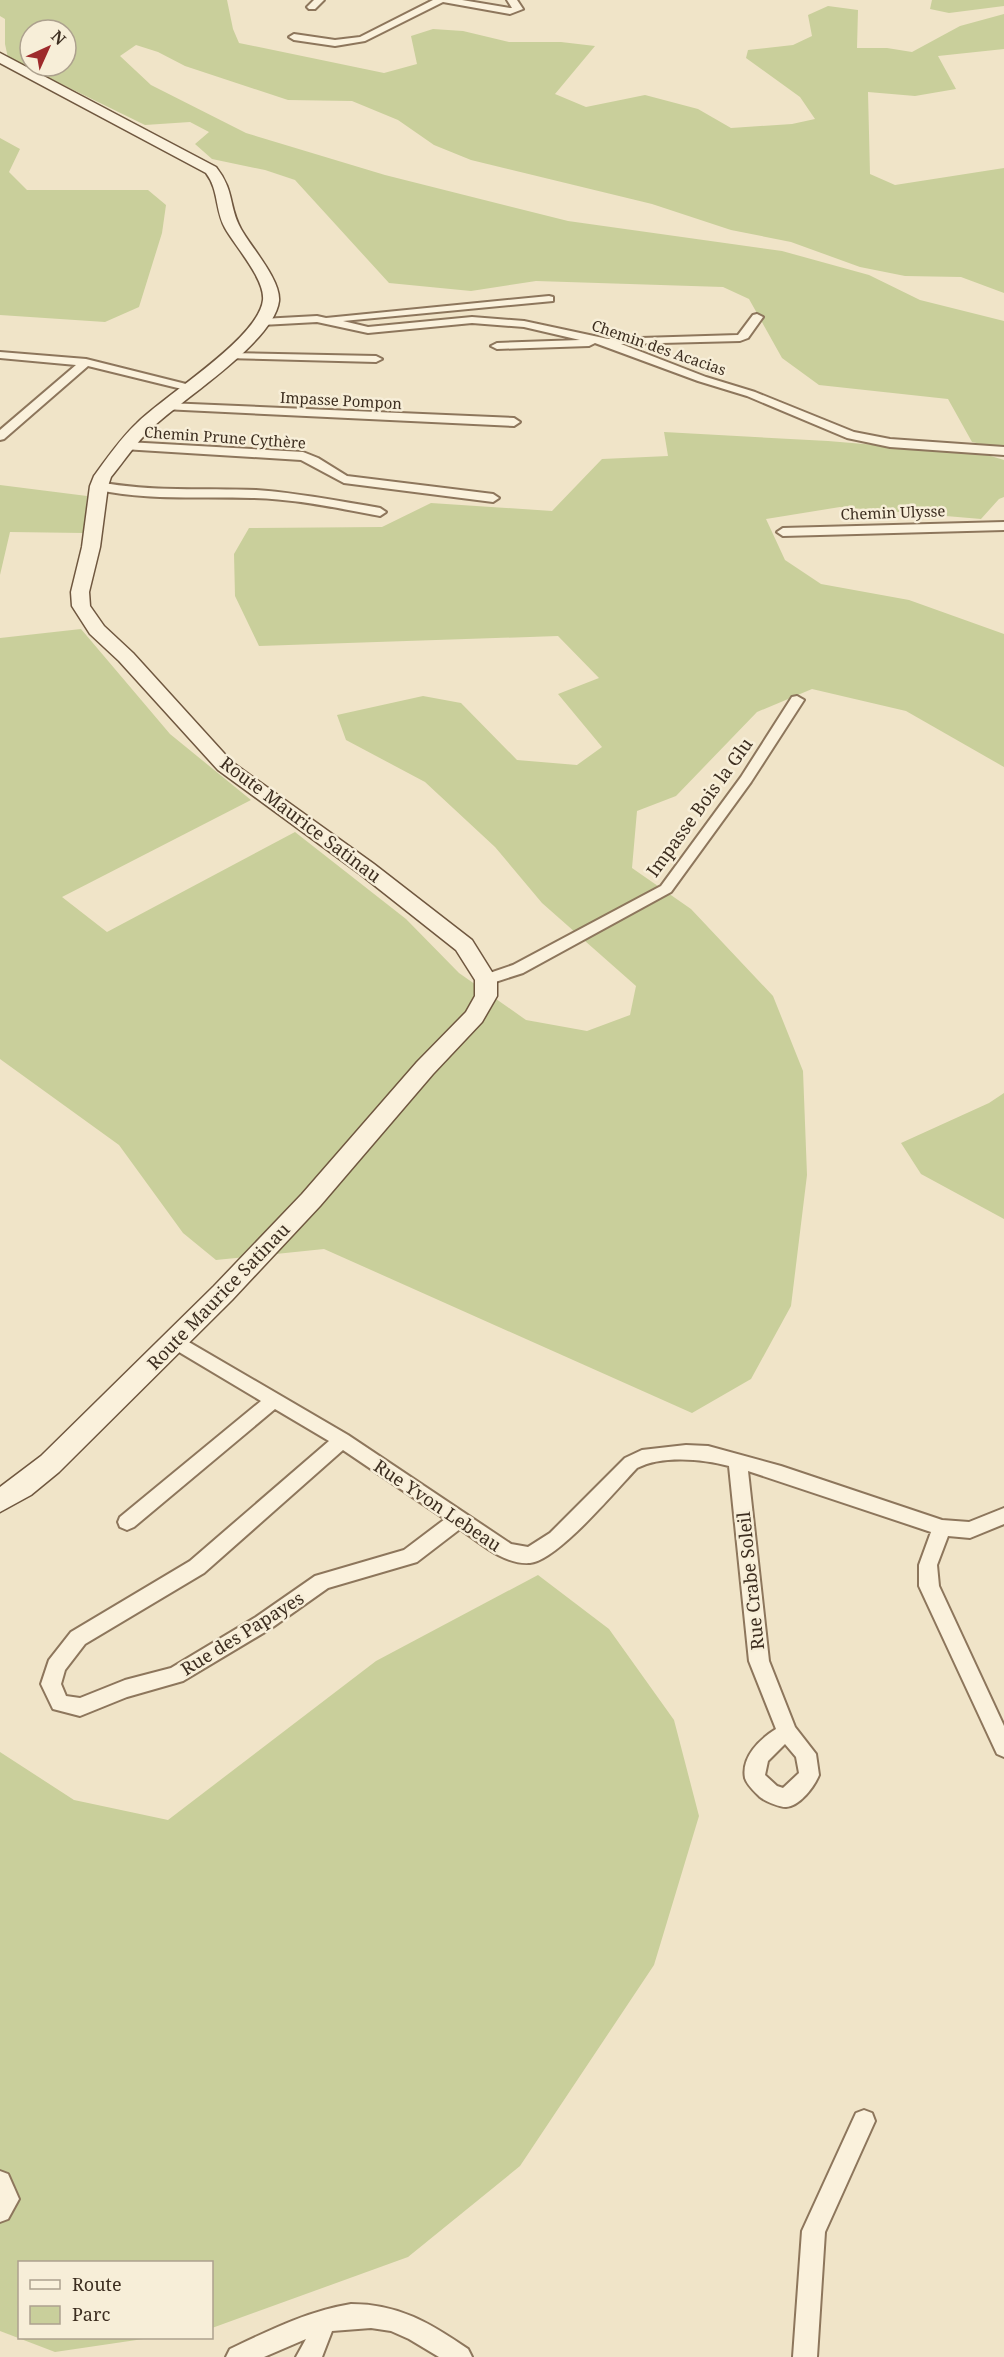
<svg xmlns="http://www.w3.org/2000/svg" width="1004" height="2357" font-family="'Noto Serif',serif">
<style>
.green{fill:#c9cf9b;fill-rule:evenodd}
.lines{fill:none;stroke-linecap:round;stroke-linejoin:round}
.minor-casing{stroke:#8d765c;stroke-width:4}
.secondary-casing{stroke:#6f573f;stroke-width:3}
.minor{fill:#faf1dc;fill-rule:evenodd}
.secondary{fill:#faf1dc;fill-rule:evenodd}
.labels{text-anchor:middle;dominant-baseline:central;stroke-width:5;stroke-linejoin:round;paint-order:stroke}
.far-street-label{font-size:15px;fill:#3d2e20;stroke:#f7eed8}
.street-label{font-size:18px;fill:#3d2e20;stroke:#f7eed8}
</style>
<rect width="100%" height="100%" fill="#f0e4c8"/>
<!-- green -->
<g class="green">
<path d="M0,0H227L233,29L239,43L384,73L417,64L411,36L433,29L463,31L509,42H561L595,46L555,94L586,107L645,95L698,109L731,128L792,124L815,119L800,97L746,58L748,50L793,45L812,36L808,15L828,6L858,10L857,48H887L912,52L960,26L1004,14V49L938,56L956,89L915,96L868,92L870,174L895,185L1004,168V293L961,277L905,276L860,267L791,242L731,230L652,204L471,160L434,145L398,120L352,101L288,100L185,66L158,52L136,45L120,56L151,85L246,133L385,175L568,221L782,251L869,275L920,300L1004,321V449L972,442L948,399L819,385L782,358L749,299L723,287L536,281L471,291L389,283L295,180L265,170L212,159L195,144L209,132L190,122L145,125L8,58L5,44V19L0,16ZM30,30H66V66H30Z"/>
<polygon points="932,0 1004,0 1004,6 949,13 930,9"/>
<polygon points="0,138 20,149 9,172 27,190 148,190 166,205 162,233 139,307 105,322 0,315"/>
<polygon points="664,432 828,441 984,454 1004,460 1004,497 999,499 981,519 840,507 766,519 785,560 821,584 909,600 1004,634 1004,767 906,711 812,689 757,712 676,796 637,811 632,868 691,909 773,996 803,1071 807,1175 791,1306 751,1379 692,1413 324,1249 216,1260 183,1233 119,1145 0,1059 0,638 81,629 170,734 251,800 62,897 107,932 295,832 406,919 459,973 526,1020 587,1031 630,1015 636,986 542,903 495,847 425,782 346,740 337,715 423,696 461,703 517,760 577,765 602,747 558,694 599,678 558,636 259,646 235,596 234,554 249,528 382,527 431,503 552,511 602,459 668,456"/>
<polygon points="0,485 87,496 84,533 10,532 0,575"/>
<polygon points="1004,1093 1004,1219 921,1174 901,1143 989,1103"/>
<polygon points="538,1575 609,1629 674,1720 699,1816 654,1965 520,2166 408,2257 212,2328 212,2262 20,2262 20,2338 150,2338 55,2352 0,2331 0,1752 74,1800 168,1820 376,1661"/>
</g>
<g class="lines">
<defs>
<g id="minor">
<polygon points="314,0 324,0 315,9 309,9 307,7"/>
<polygon points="433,0 462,0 510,8 512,8 507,0 517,0 523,9 510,14 443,2 365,41 335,46 294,40 289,37 294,34 335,40 360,37"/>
<polygon points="549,296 553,297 553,301 343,321 368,327 472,317 524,321 608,339 738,335 753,315 757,314 763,317 748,338 740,341 621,344 706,377 755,392 854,432 890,439 1004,447 1004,455 890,447 847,438 747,396 698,381 595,343 589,346 497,349 491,346 497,343 580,340 524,327 472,323 368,333 317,322 262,325 256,322 262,319 317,316 326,318"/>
<polygon points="0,352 86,359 194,386 196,388 190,391 88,366 4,439 0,440 0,430 76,365 0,358"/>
<polygon points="228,353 376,356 382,359 376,362 224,358 224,354"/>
<polygon points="167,403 514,418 520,422 514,426 163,409 163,405"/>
<polygon points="127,442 303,452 318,458 347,476 493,494 499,498 493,502 344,483 301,460 123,449 121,446"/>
<path d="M99,482C151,492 203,488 256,490C298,493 339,501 380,508L386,512L380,516C338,508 295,499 252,498C199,496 146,501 95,489L93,486Z"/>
<polygon points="1004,522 1004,530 783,536 777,532 783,528"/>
<polygon points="797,696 804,700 751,782 671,892 523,973 486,985 481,984 478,980 481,976 513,965 661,886 741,777 792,697"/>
<path d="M175,1334L348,1435L511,1544L528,1547L550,1533L625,1458L642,1450L686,1445L708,1446L781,1466L942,1520L969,1522L1004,1508V1524L970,1538L948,1536L937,1565L939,1586L1004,1726V1757L997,1754L919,1586V1565L931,1532L748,1471L769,1661L795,1727L816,1754L819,1775C814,1787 800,1806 786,1807C779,1807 765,1801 760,1797C755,1792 747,1785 745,1778C741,1757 760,1739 776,1729L749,1661L729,1466C703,1459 662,1455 637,1468C617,1489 557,1561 530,1563C504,1565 480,1543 460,1529L417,1562L328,1588L270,1629L183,1681L127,1697L80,1716L53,1709L41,1684L49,1660L71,1632L190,1561L329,1441L275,1409L134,1527L127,1530L120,1527L118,1522L120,1517L261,1401L169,1346L166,1341L169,1336ZM343,1450L445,1519L404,1550L315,1576L256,1617L171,1668L125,1680L80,1698L66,1696L61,1684L65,1670L85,1644L204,1573ZM785,1744L796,1757L799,1773L783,1788L777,1786L765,1775L768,1761Z"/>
<polygon points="864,2110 872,2113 875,2121 825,2232 817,2357 793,2357 802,2231 856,2113"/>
<polygon points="0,2171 8,2174 19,2199 8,2219 0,2222"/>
<path d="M351,2304C399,2304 430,2323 468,2349L472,2357H439L409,2339L391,2331L371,2328L332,2331L322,2357H296L306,2339L264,2357H226L230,2349C270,2330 308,2311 351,2304Z"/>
</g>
<path id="secondary" d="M0,53L216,167C235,191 228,205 241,229C251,247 281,280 279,301C274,342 182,399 152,428C136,442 125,460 111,477L108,486L100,547L89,592L90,606L104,626L133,653L232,762L374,864L472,940L497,980V996L482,1022L433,1074L320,1206L232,1300L59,1472L31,1495L0,1512V1487L41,1456L214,1286L302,1194L417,1062L466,1012L475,996V980L456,950L360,874L218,770L119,661L90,634L72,606L71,592L82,547L90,486L94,476C107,458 121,438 137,423C165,395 259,338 263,300C265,279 235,246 225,228C215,210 219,190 206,173L0,63Z"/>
</defs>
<!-- minor casing -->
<use href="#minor" class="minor-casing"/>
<!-- secondary casing -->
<use href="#secondary" class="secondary-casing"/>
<!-- minor -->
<use href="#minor" class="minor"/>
<!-- secondary -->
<use href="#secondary" class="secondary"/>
</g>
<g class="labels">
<!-- far-street labels -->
<g class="far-street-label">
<text transform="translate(659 347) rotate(19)">Chemin des Acacias</text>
<text transform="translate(341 400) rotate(3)">Impasse Pompon</text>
<text transform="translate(225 437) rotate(4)">Chemin Prune Cythère</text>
<text transform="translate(893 512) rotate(-2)">Chemin Ulysse</text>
</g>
<!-- street labels -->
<g class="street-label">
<text transform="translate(699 807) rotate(-54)">Impasse Bois la Glu</text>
<text transform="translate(301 819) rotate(37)">Route Maurice Satinau</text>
<text transform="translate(218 1296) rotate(-46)">Route Maurice Satinau</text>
<text transform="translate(438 1505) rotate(34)">Rue Yvon Lebeau</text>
<text transform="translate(750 1581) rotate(-96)">Rue Crabe Soleil</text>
<text transform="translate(242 1633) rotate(-32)">Rue des Papayes</text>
</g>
</g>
<!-- legend -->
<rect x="18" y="2261" width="195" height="78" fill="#f7eed8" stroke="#ada18e" stroke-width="1.5"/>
<rect x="30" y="2280" width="30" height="9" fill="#faf1dc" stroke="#ada18e" stroke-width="1.5"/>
<text x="72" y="2291" font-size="18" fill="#3d2e20">Route</text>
<rect x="30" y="2306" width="30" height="18" fill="#c9cf9b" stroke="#ada18e" stroke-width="1.5"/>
<text x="72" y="2321" font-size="18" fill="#3d2e20">Parc</text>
<!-- north arrow -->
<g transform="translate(48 48) rotate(45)"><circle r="28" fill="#f7eed8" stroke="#ada18e" stroke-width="1.5"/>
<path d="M0-4.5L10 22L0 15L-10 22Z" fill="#9e2a2b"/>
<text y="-9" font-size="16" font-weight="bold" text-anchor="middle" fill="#3d2e20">N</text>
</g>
</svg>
